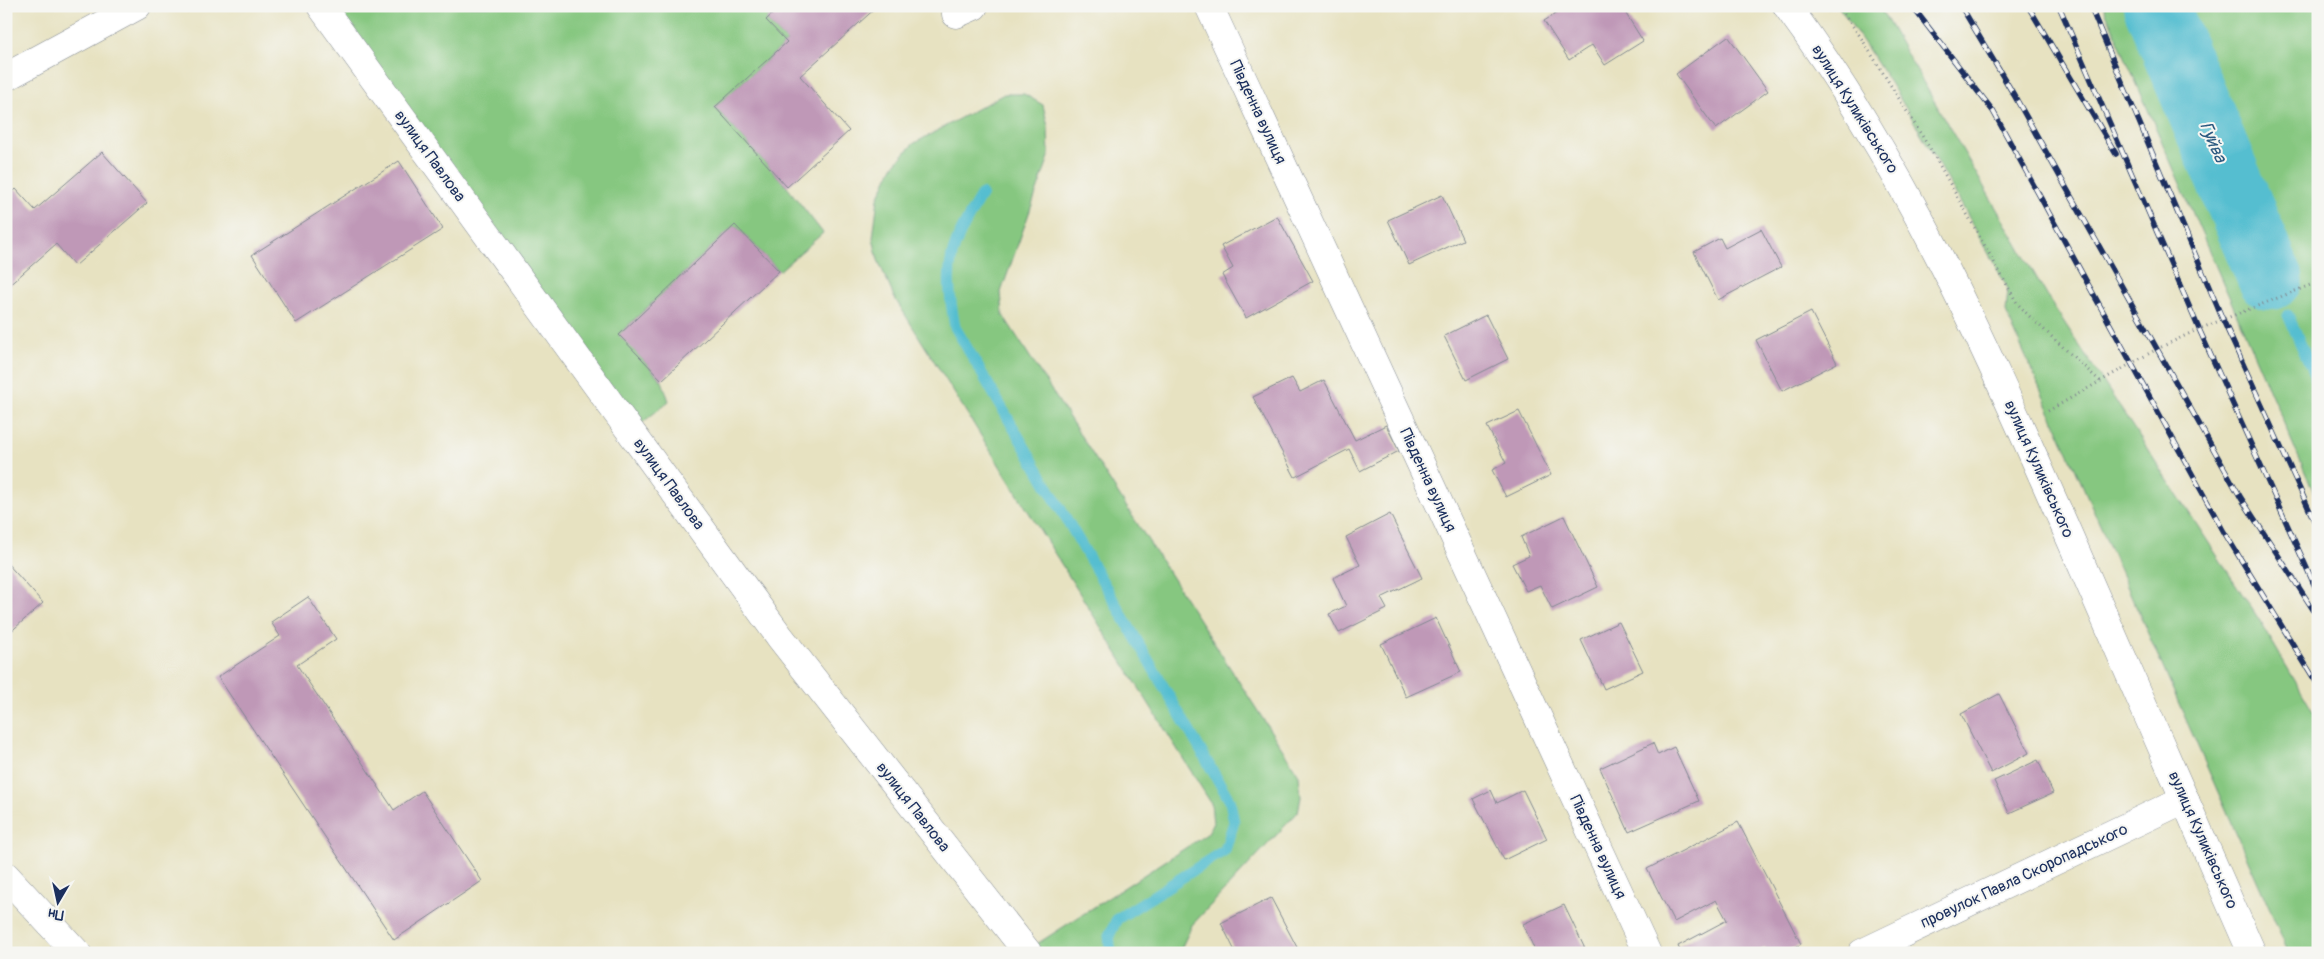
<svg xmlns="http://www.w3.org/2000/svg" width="2324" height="959" font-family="Pangolin,sans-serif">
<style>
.green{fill:#86c780;stroke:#507b6f}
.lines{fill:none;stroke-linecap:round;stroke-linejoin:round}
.stream{stroke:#54bed0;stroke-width:11}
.river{stroke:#54bed0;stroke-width:66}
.building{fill:#bf98b7}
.minor-casing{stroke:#818890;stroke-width:29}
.path{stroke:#818890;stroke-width:3;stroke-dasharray:1 4;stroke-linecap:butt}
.minor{stroke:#fff;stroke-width:28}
.rail-casing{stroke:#1b2f5e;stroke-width:5.5}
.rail{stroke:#f6f6f2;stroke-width:4;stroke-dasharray:11;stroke-linecap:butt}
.labels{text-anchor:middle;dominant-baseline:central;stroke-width:4;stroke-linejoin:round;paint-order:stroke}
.street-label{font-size:16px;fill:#1b2f5e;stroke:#f6f6f2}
.water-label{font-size:18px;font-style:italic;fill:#2c5a80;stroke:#f6f6f2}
</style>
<rect width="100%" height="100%" fill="#f6f6f2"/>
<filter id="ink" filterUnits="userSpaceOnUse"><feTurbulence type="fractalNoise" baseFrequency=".02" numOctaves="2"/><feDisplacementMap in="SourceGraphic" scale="10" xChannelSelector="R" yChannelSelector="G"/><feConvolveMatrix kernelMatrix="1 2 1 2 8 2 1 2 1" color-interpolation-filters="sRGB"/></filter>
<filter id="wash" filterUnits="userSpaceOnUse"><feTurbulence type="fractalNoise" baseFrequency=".0096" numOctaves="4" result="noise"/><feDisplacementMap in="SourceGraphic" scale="20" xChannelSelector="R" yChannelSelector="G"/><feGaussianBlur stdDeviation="1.12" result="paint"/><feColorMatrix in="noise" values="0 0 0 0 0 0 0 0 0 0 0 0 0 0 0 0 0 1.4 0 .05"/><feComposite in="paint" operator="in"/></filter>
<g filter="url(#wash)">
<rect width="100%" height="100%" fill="#e7e2c1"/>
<!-- green -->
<g class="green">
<polygon points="321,6 781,6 766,20 787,42 715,107 787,187 823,233 779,271 735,225 619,334 662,381 669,401 631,432"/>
<path d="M1838,6H1879L2049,299L2260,621L2318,720V953H2289L2006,312L2008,289C1955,192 1903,95 1838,6Z"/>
<polygon points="2103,6 2318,6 2318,502"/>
<polygon points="1004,94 1024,94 1043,105 1048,127 1049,157 1001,292 1003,315 1299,775 1301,797 1298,812 1192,925 1179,953 1028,953 1026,951 1207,834 1213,824 1211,803 894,297 878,260 873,238 878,198 893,166 913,144"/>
</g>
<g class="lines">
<!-- stream -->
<g class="stream">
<path d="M982,194C949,250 943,262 955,327L1230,801L1234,822L1225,850L1117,919L1109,936L1111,953"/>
<polyline points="2288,315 2318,384"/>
</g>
<!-- river -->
<polyline class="river" points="2156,6 2270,277"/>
</g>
<g id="blocks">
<!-- building -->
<g class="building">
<polygon points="781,6 878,6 800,76 849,131 787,187 715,107 787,42 766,20"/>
<polygon points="1568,6 1621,6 1643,41 1605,65 1592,45 1569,60 1544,21"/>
<polygon points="1728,36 1768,91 1716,129 1676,74"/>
<polygon points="102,152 147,203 75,266 56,244 6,288 6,198 16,189 35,210"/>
<polygon points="399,161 443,229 296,323 252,255"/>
<polygon points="1442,195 1463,240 1409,265 1388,220"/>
<polygon points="1277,216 1313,281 1246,318 1222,275 1233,268 1221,246"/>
<polygon points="735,225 779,271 662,380 619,335"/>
<polygon points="1761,229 1781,267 1718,300 1694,252 1720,238 1725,248"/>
<polygon points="1811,312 1837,363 1782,391 1756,340"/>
<polygon points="1486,315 1508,359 1466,380 1444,336"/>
<polygon points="1292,378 1300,392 1324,380 1355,440 1386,425 1399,451 1360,471 1349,449 1295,477 1253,397"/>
<polygon points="1519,411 1551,475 1506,497 1492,470 1506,463 1487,426"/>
<polygon points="1390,514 1422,578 1381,598 1387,609 1339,633 1329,614 1346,606 1333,578 1360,565 1346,537"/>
<polygon points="1564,516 1598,587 1552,609 1540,585 1526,591 1512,564 1529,556 1521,537"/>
<polygon points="6,562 43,603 6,636"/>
<polygon points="308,597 336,639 297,665 394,810 422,791 482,881 394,940 218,677 280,636 271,622"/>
<polygon points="1436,618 1461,672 1406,697 1381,644"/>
<polygon points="1619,622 1643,671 1604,689 1581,640"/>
<polygon points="1999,694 2029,753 1991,773 1961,714"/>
<polygon points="1653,743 1658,755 1674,747 1699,801 1629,832 1600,768"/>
<polygon points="2038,760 2053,793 2009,813 1994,781"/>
<polygon points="1491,790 1497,803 1523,790 1547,839 1504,860 1473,799"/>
<polygon points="1738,822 1801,944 1785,953 1767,953 1765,948 1755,953 1681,953 1678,946 1727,920 1716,900 1674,922 1647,869"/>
<polygon points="1271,898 1300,953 1236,953 1221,923"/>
<polygon points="1564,905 1587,953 1536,953 1523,924"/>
</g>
</g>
</g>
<g filter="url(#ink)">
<use href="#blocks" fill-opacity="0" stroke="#818890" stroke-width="1"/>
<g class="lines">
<defs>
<g id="minor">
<polyline points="321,6 780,637 1028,953"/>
<polyline points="1209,6 1647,953"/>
<path d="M1787,6C1905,166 1982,340 2062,520C2125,664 2189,809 2252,953"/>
<polyline points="956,14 974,6"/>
<polyline points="6,77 137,6"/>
<polyline points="6,876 77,953"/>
<polyline points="1862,953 2185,799"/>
</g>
</defs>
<!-- minor casing -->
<use href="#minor" class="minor-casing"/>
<!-- path -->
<g class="path">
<polyline points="1838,6 1860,36 1931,150 2017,303 2028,315 2101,382"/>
<polyline points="2048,411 2157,349 2199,329 2318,282"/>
</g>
<!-- minor -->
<use href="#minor" class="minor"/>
<defs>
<g id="rail">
<polyline points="1912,6 1993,111 2224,532 2318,685"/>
<polyline points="1961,6 2014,95 2241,498 2318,617"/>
<polyline points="2028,6 2116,154"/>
<polyline points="2059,6 2199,329 2318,593"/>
<polyline points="2090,6 2223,320 2318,529"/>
</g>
</defs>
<!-- rail casing -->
<use href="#rail" class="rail-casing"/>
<!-- rail -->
<use href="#rail" class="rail"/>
</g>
</g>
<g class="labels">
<!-- street labels -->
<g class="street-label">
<text transform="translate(1855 109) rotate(58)">вулиця Куликівського</text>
<text transform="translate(1258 112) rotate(65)">Південна вулиця</text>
<text transform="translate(430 156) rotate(54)">вулиця Павлова</text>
<text transform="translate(2039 469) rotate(66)">вулиця Куликівського</text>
<text transform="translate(1428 480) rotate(65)">Південна вулиця</text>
<text transform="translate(669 484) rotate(54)">вулиця Павлова</text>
<text transform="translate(913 807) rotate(52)">вулиця Павлова</text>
<text transform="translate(2203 840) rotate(66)">вулиця Куликівського</text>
<text transform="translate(1598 847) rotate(65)">Південна вулиця</text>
<text transform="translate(2024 876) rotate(-25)">провулок Павла Скоропадського</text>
</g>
<!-- water labels -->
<g class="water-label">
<text transform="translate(2213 142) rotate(67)">Гуйва</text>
</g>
</g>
<!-- margin -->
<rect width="2324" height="959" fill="none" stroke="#f6f6f2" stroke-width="25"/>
<!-- north arrow -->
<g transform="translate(58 902) rotate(189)" stroke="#f6f6f2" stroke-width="4" paint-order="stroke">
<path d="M0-4L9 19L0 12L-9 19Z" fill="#1b2f5e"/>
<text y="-8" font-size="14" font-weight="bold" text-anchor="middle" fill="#1b2f5e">Пн</text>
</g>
</svg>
